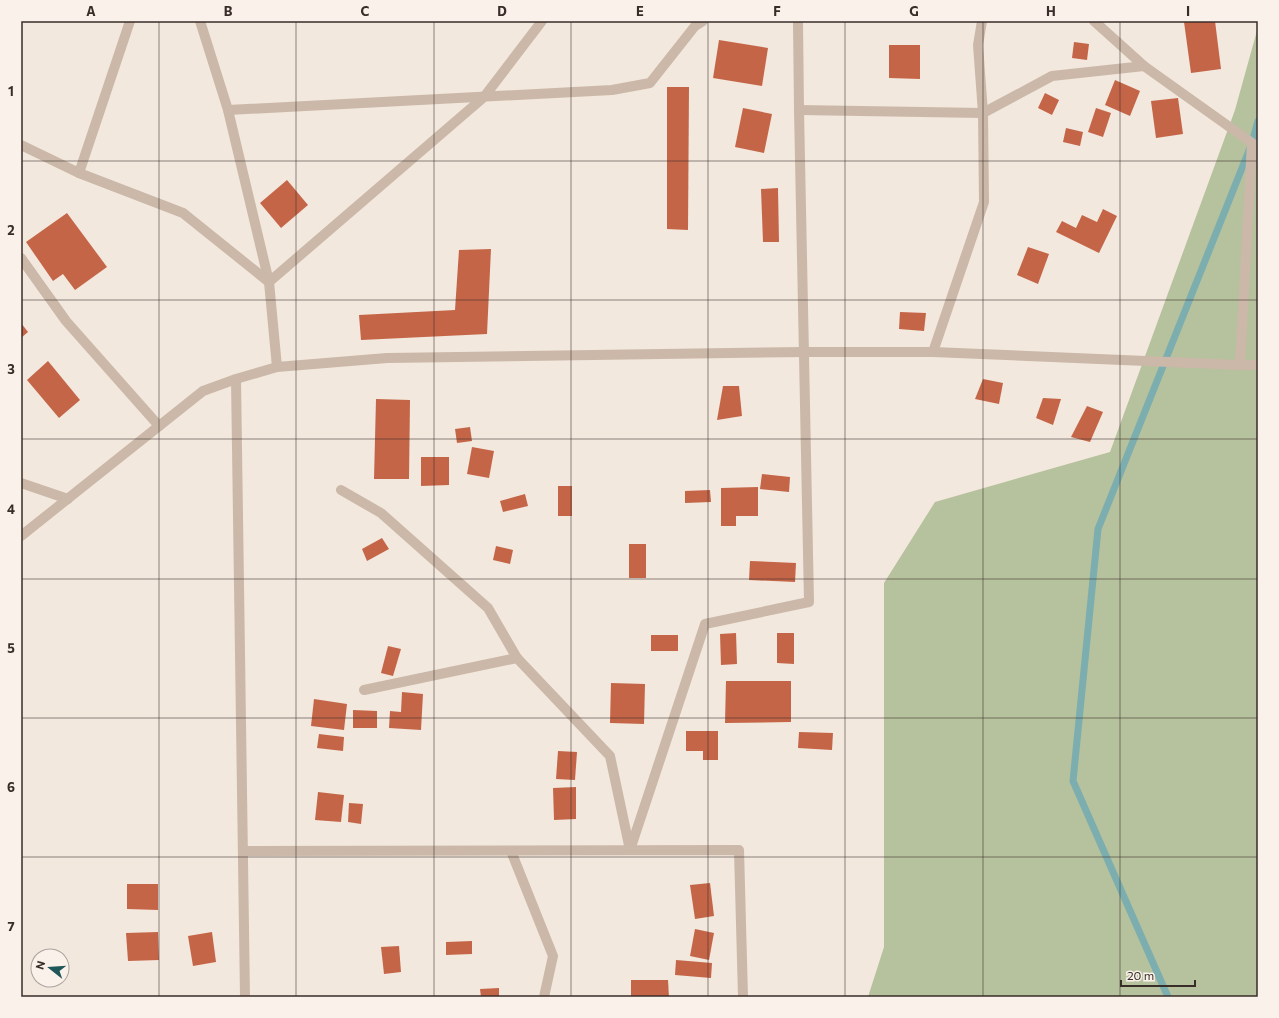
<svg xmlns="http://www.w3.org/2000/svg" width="1279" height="1018" font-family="Commissioner,sans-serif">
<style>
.green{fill:#b6c19d}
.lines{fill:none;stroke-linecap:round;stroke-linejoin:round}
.stream{stroke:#7caeaf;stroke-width:7}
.building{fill:#c56548}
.lane{stroke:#cbb8a9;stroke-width:10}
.street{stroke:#cbb8a9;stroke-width:10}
.grid{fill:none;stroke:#382d29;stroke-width:1;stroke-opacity:0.55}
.neatline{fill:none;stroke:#382d29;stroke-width:1.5}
.grid-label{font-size:13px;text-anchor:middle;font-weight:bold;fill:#382d29}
</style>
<rect width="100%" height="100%" fill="#f2e8dd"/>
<!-- green -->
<polygon class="green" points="1258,27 1258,997 868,997 884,947 884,583 935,502 1110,452 1235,110"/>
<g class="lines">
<!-- stream -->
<polyline class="stream" points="1168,997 1073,781 1098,529 1252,143 1258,121"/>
</g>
<!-- building -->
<g class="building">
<polygon points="1196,21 1215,21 1221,69 1191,73 1184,22"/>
<polygon points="719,40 768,48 762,86 713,78"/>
<polygon points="1074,42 1089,44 1087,60 1072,58"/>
<polygon points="889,45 920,45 920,79 889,78"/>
<polygon points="1115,80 1140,91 1130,116 1105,105"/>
<polygon points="667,87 689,87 688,230 667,229"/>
<polygon points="1045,93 1059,100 1052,115 1038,108"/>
<polygon points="1178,98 1183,134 1156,138 1151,101"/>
<polygon points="743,108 772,114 764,153 735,147"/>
<polygon points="1096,108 1111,113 1103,137 1088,132"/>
<polygon points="1066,128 1083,132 1080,146 1063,142"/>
<polygon points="287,180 308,205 281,228 260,203"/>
<polygon points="778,188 779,242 763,242 761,189"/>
<polygon points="1103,209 1117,216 1099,253 1056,232 1062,221 1076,228 1082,215 1097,222"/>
<polygon points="67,213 107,267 75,290 63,274 53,281 26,242"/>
<polygon points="1028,247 1049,254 1038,284 1017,275"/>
<polygon points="491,249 487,334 361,340 359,315 455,310 459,250"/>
<polygon points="900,312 926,313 924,331 899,329"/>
<polygon points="21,323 28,332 21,338"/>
<polygon points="48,361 80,400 59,418 27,380"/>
<polygon points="983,379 1003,383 999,404 975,399"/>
<polygon points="723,386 739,386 742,416 717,420"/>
<polygon points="1043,398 1061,399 1053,425 1036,418"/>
<polygon points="376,399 410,400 409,479 374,479"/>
<polygon points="1087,406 1103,412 1090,442 1071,437"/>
<polygon points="470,427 472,441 457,443 455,429"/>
<polygon points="472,447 494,451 489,478 467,474"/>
<polygon points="421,457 449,457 449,485 421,486"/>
<polygon points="762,474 790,477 789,492 760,489"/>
<rect x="558" y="486" width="14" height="30"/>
<polygon points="758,487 758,516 736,516 736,526 721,526 721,488"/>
<polygon points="710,490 711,502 685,503 685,491"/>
<polygon points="525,494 528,506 503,512 500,501"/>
<polygon points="382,538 389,549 367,561 362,549"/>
<rect x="629" y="544" width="17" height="34"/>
<polygon points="496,546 513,550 510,564 493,560"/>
<polygon points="750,561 796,563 795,582 749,580"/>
<polygon points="736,633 737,664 721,665 720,634"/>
<polygon points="777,633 794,633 794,664 777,663"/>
<rect x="651" y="635" width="27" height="16"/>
<polygon points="388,646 401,649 393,676 381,673"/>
<polygon points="726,681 791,681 791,722 725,723"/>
<polygon points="611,683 645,684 644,724 610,723"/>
<polygon points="402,692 423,694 421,730 389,728 390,711 401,712"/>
<polygon points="314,699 347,704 344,730 311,726"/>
<polygon points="353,710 377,711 377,728 353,728"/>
<polygon points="686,731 718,731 718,760 703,760 703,751 686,751"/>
<polygon points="799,732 833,733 832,750 798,748"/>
<polygon points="319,734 344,737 343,751 317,748"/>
<polygon points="558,751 577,752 575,780 556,779"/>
<polygon points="576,787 576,819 554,820 553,788"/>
<polygon points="318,792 344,795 341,822 315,820"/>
<polygon points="349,803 363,804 361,824 348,822"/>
<polygon points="710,883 714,916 695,919 690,885"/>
<polygon points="127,884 158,884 158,910 127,909"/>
<polygon points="695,929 714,933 709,960 690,956"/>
<polygon points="158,932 159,960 128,961 126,933"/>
<polygon points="212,932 216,962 193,966 188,936"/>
<polygon points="472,941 472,954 446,955 446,942"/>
<polygon points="399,946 401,972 384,974 381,947"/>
<polygon points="676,960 712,963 711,978 675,975"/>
<polygon points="631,980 668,980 669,997 631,997"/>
<polygon points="499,988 499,997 481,997 480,989"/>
</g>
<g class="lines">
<!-- lane -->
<g class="lane">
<polyline points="228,110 612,90 650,83 695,26 703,21"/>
<polyline points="79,173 130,21"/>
<polyline points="269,282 484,97 542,21"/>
<polyline points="364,690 517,658"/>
</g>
<!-- street -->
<g class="street">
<polyline points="200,21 228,110 269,282 277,367"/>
<polyline points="1094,21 1144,66 1252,143 1240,365 1258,365"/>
<polyline points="799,110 983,113 1052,76 1144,66"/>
<polyline points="21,145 79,173 183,213 269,282"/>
<polyline points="21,258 66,321 159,426"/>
<polyline points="933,352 984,202 983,113 978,45 982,21"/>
<polyline points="236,379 245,997"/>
<polyline points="21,483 68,499"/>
<polyline points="341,490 381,513 488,608 517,658 610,756 630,850"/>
<polyline points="21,536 203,391 236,379 277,367 387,358 804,352 933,352 1240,365"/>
<polyline points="630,850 705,624 809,602 799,110 798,21"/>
<polyline points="243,851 739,850 743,997"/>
<polyline points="511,851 553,956 544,997"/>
</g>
</g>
<!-- grid -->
<path class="grid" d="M159,21V997M296,21V997M434,21V997M571,21V997M708,21V997M845,21V997M983,21V997M1120,21V997M21,161H1258M21,300H1258M21,439H1258M21,579H1258M21,718H1258M21,857H1258"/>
<!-- border -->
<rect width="1279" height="1018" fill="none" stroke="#faf2ea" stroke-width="44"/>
<!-- north arrow -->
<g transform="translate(50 968) rotate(287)"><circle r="19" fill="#faf2ea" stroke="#aca39d"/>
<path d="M0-3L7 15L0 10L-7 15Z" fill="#1e5659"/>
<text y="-6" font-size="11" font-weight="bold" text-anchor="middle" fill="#382d29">N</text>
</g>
<!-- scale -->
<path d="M1121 980v6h74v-6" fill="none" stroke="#382d29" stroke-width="2"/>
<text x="1127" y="980" font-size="12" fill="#382d29" stroke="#faf2ea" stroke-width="3" paint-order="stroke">20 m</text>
<rect x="22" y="22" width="1235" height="974" class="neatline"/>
<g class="grid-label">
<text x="91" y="16">A</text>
<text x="228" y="16">B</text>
<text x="365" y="16">C</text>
<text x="502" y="16">D</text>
<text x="640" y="16">E</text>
<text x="777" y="16">F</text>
<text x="914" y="16">G</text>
<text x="1051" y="16">H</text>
<text x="1188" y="16">I</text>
<text x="11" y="96">1</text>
<text x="11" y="235">2</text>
<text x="11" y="374">3</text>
<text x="11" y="514">4</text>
<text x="11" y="653">5</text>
<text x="11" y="792">6</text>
<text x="11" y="931">7</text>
</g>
</svg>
